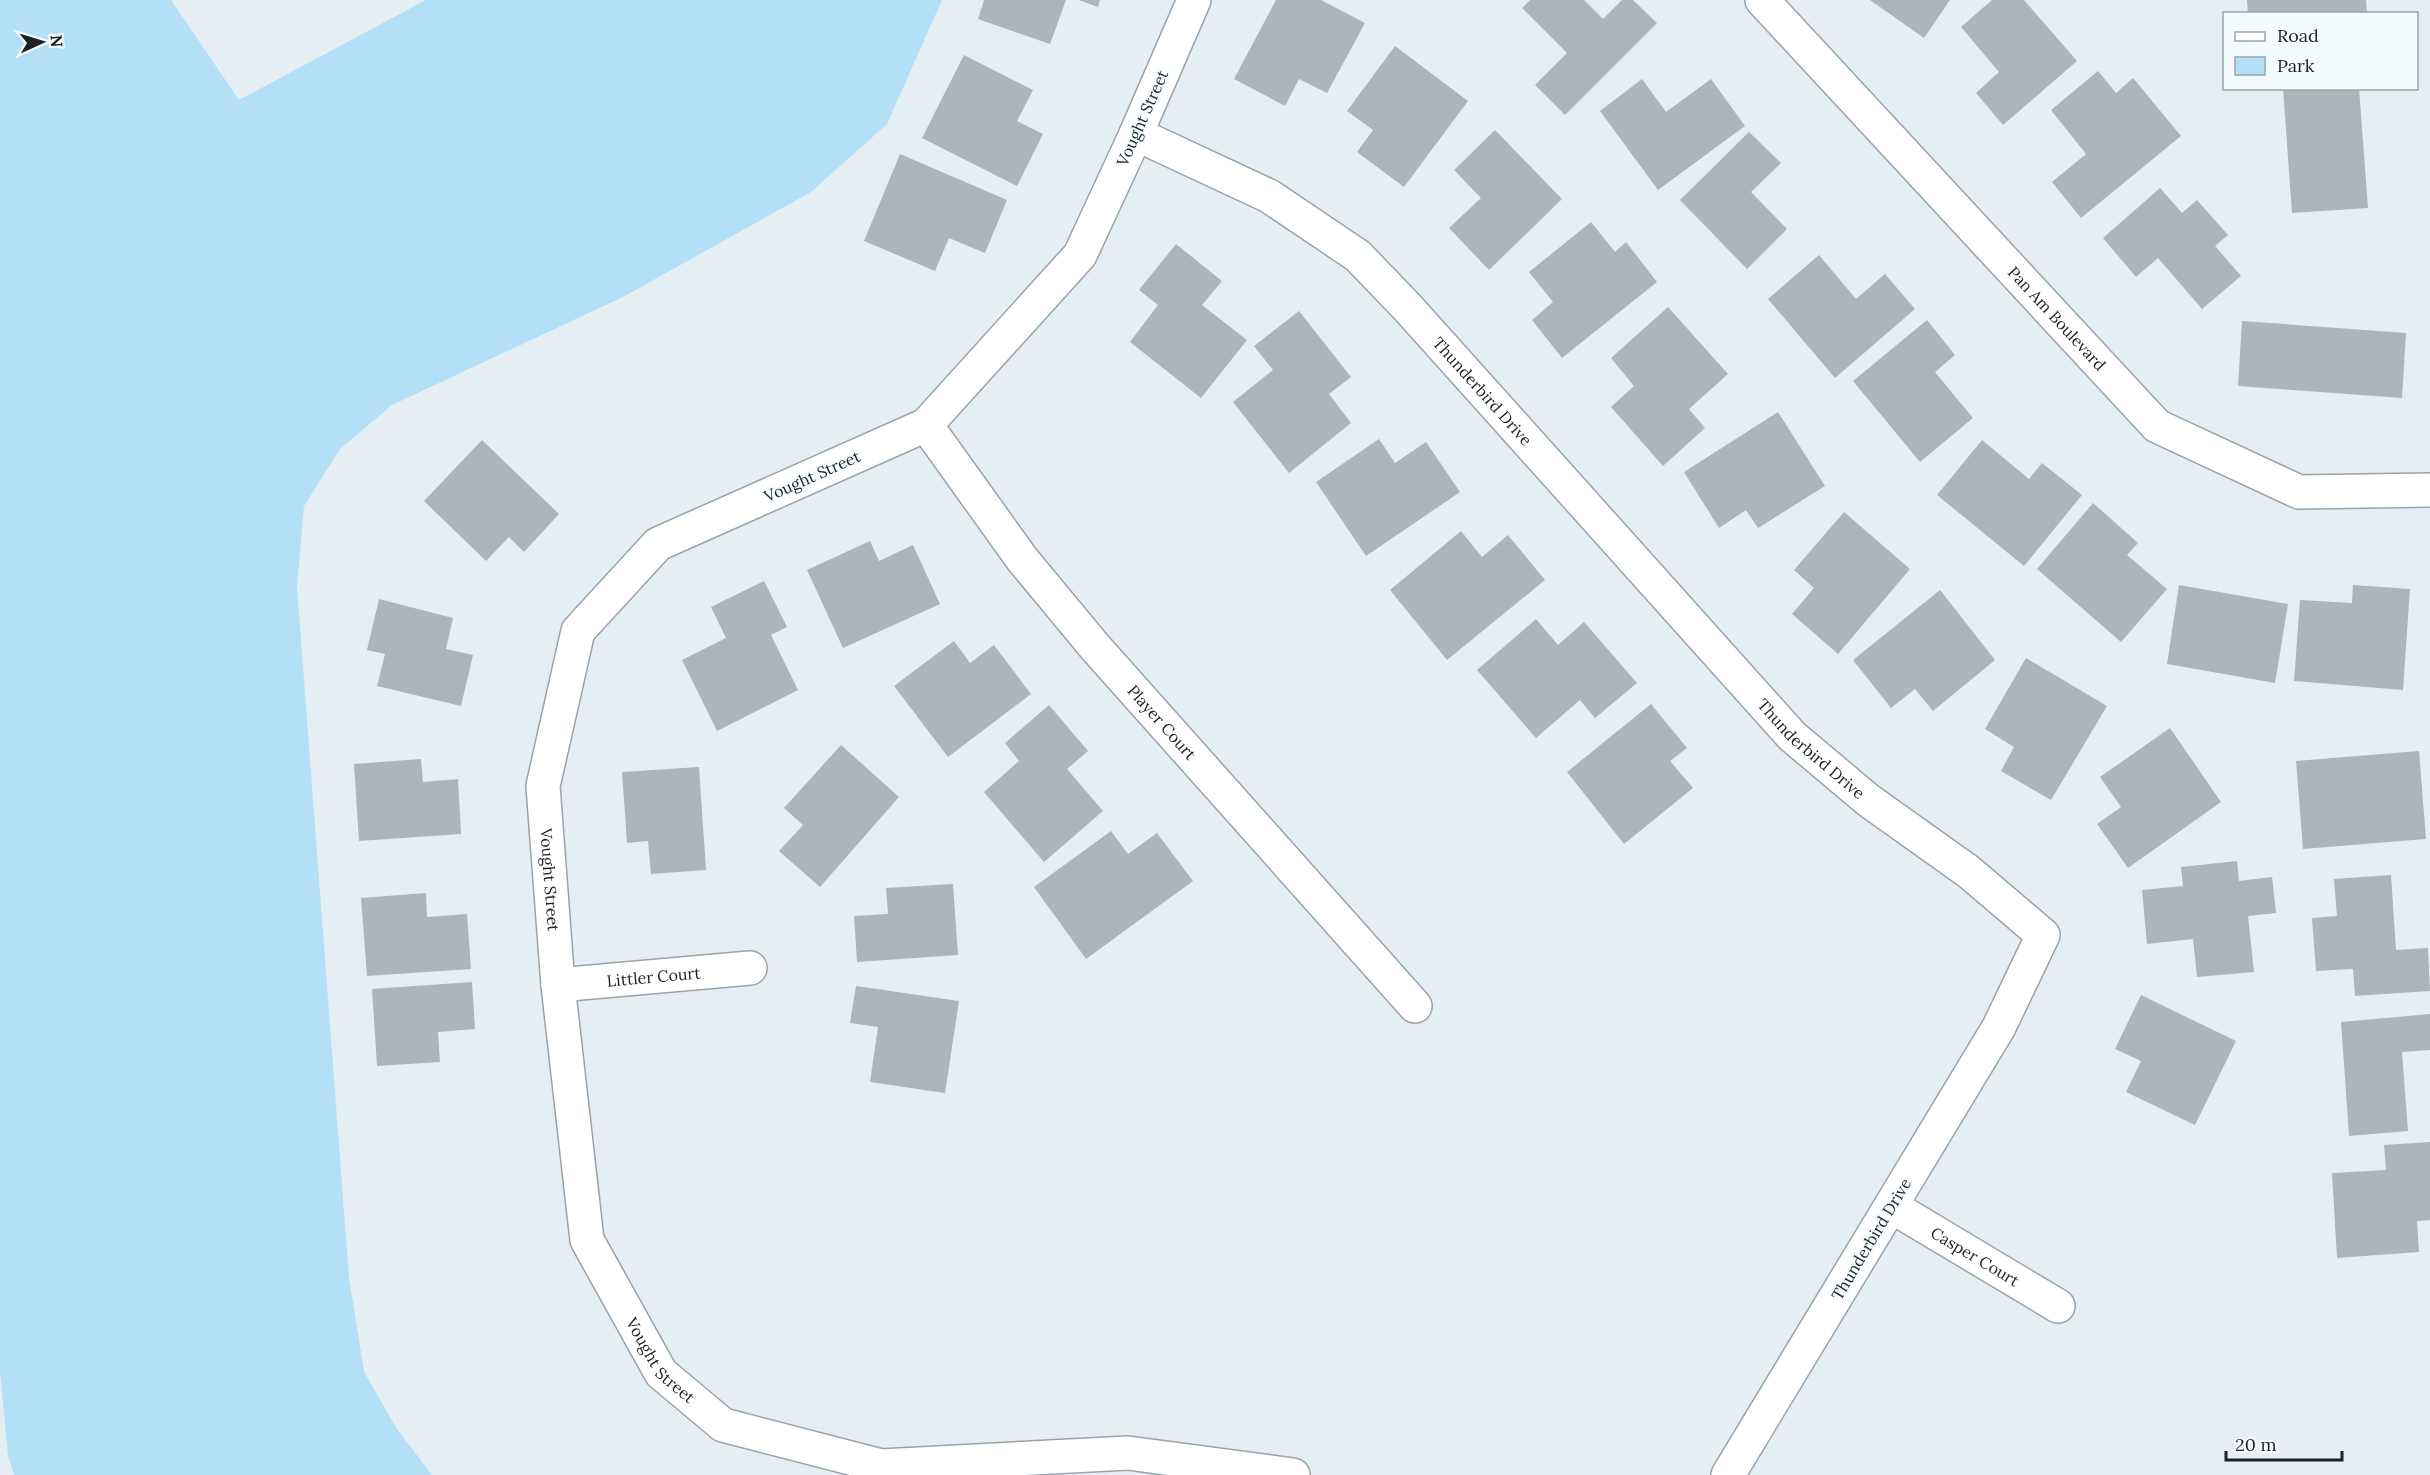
<svg xmlns="http://www.w3.org/2000/svg" width="2430" height="1475" font-family="Lora,serif">
<style>
.green{fill:#b3dff7}
.building{fill:#adb5bb}
.lines{fill:none;stroke-linecap:round;stroke-linejoin:round}
.minor-casing{stroke:#9aa3a8;stroke-width:36}
.minor{stroke:#fff;stroke-width:33}
.labels{text-anchor:middle;dominant-baseline:central;stroke-width:4.5;stroke-linejoin:round;paint-order:stroke}
.street-label{font-size:16px;fill:#1d2123;stroke:#f3fbff}
</style>
<rect width="100%" height="100%" fill="#e4eef3"/>
<!-- green -->
<polygon class="green" points="0,0 171,0 239,100 426,0 942,0 887,124 811,192 623,297 392,405 340,449 304,506 297,587 349,1278 364,1372 397,1429 432,1475 14,1475 8,1455 0,1371"/>
<!-- building -->
<g class="building">
<polygon points="984,0 1066,0 1050,44 978,19"/>
<polygon points="1079,0 1100,0 1098,7"/>
<polygon points="1276,0 1321,0 1365,23 1327,93 1299,79 1285,106 1234,79"/>
<polygon points="1530,0 1584,0 1603,19 1622,0 1633,0 1657,23 1565,115 1535,85 1567,53 1522,8"/>
<polygon points="1870,0 1950,0 1924,38"/>
<polygon points="1992,0 2024,0 2077,61 2003,125 1976,93 1999,72 1961,27"/>
<polygon points="2247,0 2366,0 2367,14 2248,14"/>
<polygon points="1395,46 1468,101 1404,187 1357,152 1373,130 1347,111"/>
<polygon points="964,55 1033,90 1017,121 1043,134 1017,186 922,138"/>
<polygon points="2098,71 2116,93 2133,78 2181,136 2081,218 2052,182 2086,154 2051,110"/>
<polygon points="1642,79 1666,112 1711,79 1745,126 1658,190 1600,111"/>
<polygon points="2283,88 2359,88 2368,208 2292,213"/>
<polygon points="1495,130 1562,199 1489,270 1449,228 1481,198 1454,170"/>
<polygon points="1749,132 1781,163 1751,192 1787,229 1747,269 1680,200"/>
<polygon points="900,154 1007,200 985,253 949,238 935,271 864,241"/>
<polygon points="2160,188 2182,213 2197,200 2228,235 2215,246 2241,276 2202,309 2158,258 2136,277 2103,238"/>
<polygon points="1591,222 1615,252 1626,242 1657,282 1562,358 1532,320 1553,302 1529,272"/>
<polygon points="1176,244 1222,281 1202,305 1247,340 1201,398 1130,342 1158,305 1139,290"/>
<polygon points="1819,255 1856,299 1885,274 1915,309 1835,378 1768,299"/>
<polygon points="1668,307 1728,374 1689,409 1705,428 1663,466 1611,407 1634,386 1611,358"/>
<polygon points="1299,311 1351,377 1329,394 1351,423 1289,473 1233,402 1273,370 1254,346"/>
<polygon points="1927,320 1955,355 1935,372 1973,418 1920,462 1853,381"/>
<polygon points="2242,321 2406,333 2402,398 2238,386"/>
<polygon points="1778,412 1825,486 1758,528 1746,510 1719,528 1684,472"/>
<polygon points="1379,439 1395,463 1426,442 1460,492 1366,556 1316,482"/>
<polygon points="482,440 559,514 524,552 509,537 486,561 424,501"/>
<polygon points="1982,440 2029,479 2042,463 2082,495 2024,566 1937,495"/>
<polygon points="2093,503 2138,543 2127,555 2167,589 2121,642 2037,569"/>
<polygon points="1844,512 1910,569 1838,654 1792,614 1814,588 1794,570"/>
<polygon points="1461,531 1482,557 1508,535 1545,580 1447,660 1390,590"/>
<polygon points="870,541 879,561 913,545 940,604 843,648 807,570"/>
<polygon points="764,581 787,627 771,635 798,690 717,731 682,660 726,638 711,607"/>
<polygon points="2179,585 2288,604 2275,683 2167,664"/>
<polygon points="2353,585 2410,589 2403,690 2294,681 2300,600 2352,603"/>
<polygon points="1940,590 1995,660 1933,711 1915,689 1891,708 1853,660"/>
<polygon points="379,599 453,618 446,649 473,655 461,706 377,686 385,654 367,650"/>
<polygon points="1536,619 1558,645 1584,622 1637,683 1595,718 1580,700 1536,738 1477,670"/>
<polygon points="954,641 970,663 994,645 1031,694 948,757 894,686"/>
<polygon points="2026,658 2107,706 2051,800 2001,771 2014,747 1985,729"/>
<polygon points="1651,704 1687,748 1670,761 1693,788 1624,844 1567,772"/>
<polygon points="1049,705 1088,751 1067,769 1103,811 1044,862 984,792 1019,761 1005,743"/>
<polygon points="2170,728 2221,802 2128,868 2097,824 2121,807 2100,777"/>
<polygon points="841,745 899,797 820,887 779,851 803,825 784,808"/>
<polygon points="2419,751 2426,839 2303,849 2296,761"/>
<polygon points="421,759 423,782 458,779 461,834 359,841 354,764"/>
<polygon points="699,767 706,870 651,874 648,841 627,843 622,772"/>
<polygon points="1111,831 1128,854 1157,833 1193,881 1086,959 1034,887"/>
<polygon points="2237,861 2239,881 2272,877 2276,913 2248,916 2254,972 2197,977 2193,939 2147,944 2142,890 2183,886 2181,867"/>
<polygon points="2391,875 2396,950 2428,948 2430,991 2355,996 2353,969 2316,971 2312,918 2337,916 2334,879"/>
<polygon points="953,884 958,955 857,962 854,916 888,914 886,888"/>
<polygon points="426,893 427,917 467,914 471,969 367,976 361,898"/>
<polygon points="472,982 475,1029 438,1032 440,1062 377,1066 372,989"/>
<polygon points="856,986 959,1001 945,1093 870,1082 878,1027 850,1023"/>
<polygon points="2141,995 2236,1041 2195,1125 2126,1092 2141,1061 2115,1049"/>
<polygon points="2430,1014 2430,1050 2402,1052 2408,1131 2349,1136 2341,1022"/>
<polygon points="2430,1142 2430,1220 2417,1221 2419,1252 2337,1258 2332,1173 2386,1170 2384,1145"/>
</g>
<g class="lines">
<defs>
<g id="minor">
<path id="s1" d="M1194,0L1136,134L1080,255L926,425L658,544L578,631L543,786L558,985L587,1240L661,1373L723,1425L881,1466L1128,1453L1293,1475"/>
<path id="s2" d="M1762,0L2157,426L2299,492L2430,490"/>
<path id="s3" d="M1136,134L1269,196L1358,256L1408,308L1792,736L1868,800L1969,872L2043,935L1999,1027L1728,1475"/>
<path id="s4" d="M926,425L1022,559L1095,647L1415,1006"/>
<path id="s5" d="M558,985L750,968"/>
<path id="s6" d="M1891,1206L2058,1306"/>
</g>
</defs>
<!-- minor casing -->
<use href="#minor" class="minor-casing"/>
<!-- minor -->
<use href="#minor" class="minor"/>
</g>
<g class="labels">
<!-- street labels -->
<g class="street-label">
<text transform="translate(1142 118) rotate(-66)">Vought Street</text>
<text stroke="none"><textPath href="#s2" startOffset="434">Pan Am Boulevard</textPath></text>
<text stroke="none"><textPath href="#s3" startOffset="438">Thunderbird Drive</textPath></text>
<text transform="translate(812 476) rotate(-24)">Vought Street</text>
<text stroke="none"><textPath href="#s4" startOffset="380">Player Court</textPath></text>
<text stroke="none"><textPath href="#s3" startOffset="924">Thunderbird Drive</textPath></text>
<text stroke="none"><textPath href="#s1" startOffset="1173">Vought Street</textPath></text>
<text stroke="none"><textPath href="#s5" startOffset="96">Littler Court</textPath></text>
<text transform="translate(1871 1239) rotate(-59)">Thunderbird Drive</text>
<text stroke="none"><textPath href="#s6" startOffset="98">Casper Court</textPath></text>
<text stroke="none"><textPath href="#s1" startOffset="1677">Vought Street</textPath></text>
</g>
</g>
<!-- legend -->
<rect x="2223" y="12" width="195" height="78" fill="#f3fbff" stroke="#9da4a7" stroke-width="1.5"/>
<rect x="2235" y="32" width="30" height="9" fill="#ffffff" stroke="#9da4a7" stroke-width="1.5"/>
<text x="2277" y="42" font-size="18" fill="#1d2123">Road</text>
<rect x="2235" y="57" width="30" height="18" fill="#b3dff7" stroke="#9da4a7" stroke-width="1.5"/>
<text x="2277" y="72" font-size="18" fill="#1d2123">Park</text>
<!-- north arrow -->
<g transform="translate(42 42) rotate(86)" stroke="#f3fbff" stroke-width="4.5" paint-order="stroke">
<path d="M0-4.5L10 22L0 15L-10 22Z" fill="#1d2123"/>
<text y="-9" font-size="16" font-weight="bold" text-anchor="middle" fill="#1d2123">N</text>
</g>
<!-- scale -->
<path d="M2226 1451v9h116v-9" fill="none" stroke="#1d2123" stroke-width="3"/>
<text x="2235" y="1451" font-size="18" fill="#1d2123" stroke="#f3fbff" stroke-width="4.5" paint-order="stroke">20 m</text>
</svg>
